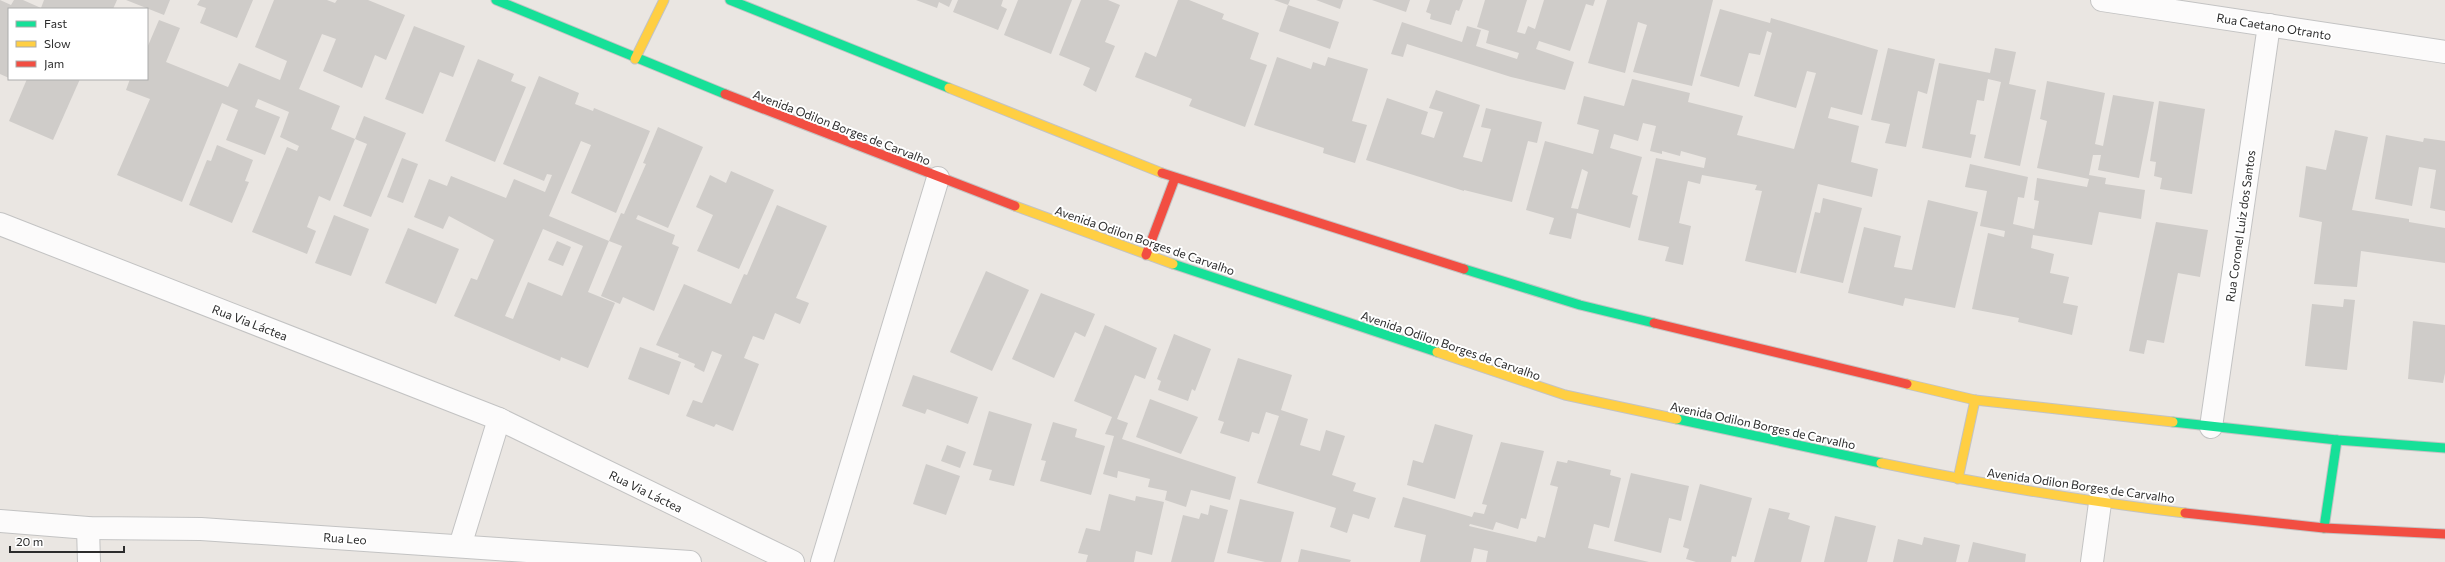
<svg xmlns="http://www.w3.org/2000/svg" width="2445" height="562" font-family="Commissioner,sans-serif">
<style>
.building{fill:#cfccc9;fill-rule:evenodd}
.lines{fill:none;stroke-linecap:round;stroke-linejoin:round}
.street-casing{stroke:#c3c3c3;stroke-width:24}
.fast-casing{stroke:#c3c3c3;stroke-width:11}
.slow-casing{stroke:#c3c3c3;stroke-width:11}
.jam-casing{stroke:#c3c3c3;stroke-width:11}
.street{stroke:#fcfbfb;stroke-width:22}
.fast{stroke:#16e098;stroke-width:9}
.slow{stroke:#ffcf43;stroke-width:9}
.jam{stroke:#f24e42;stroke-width:9}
.labels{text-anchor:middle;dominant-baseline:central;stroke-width:4;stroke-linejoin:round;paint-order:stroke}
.street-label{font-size:12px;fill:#2c2c2c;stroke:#fff}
</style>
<rect width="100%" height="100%" fill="#eae6e2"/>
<!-- building -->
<g class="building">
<polygon points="0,0 11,5 14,0 23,0 41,8 44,0 117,0 113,9 9,9 9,78 0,74"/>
<polygon points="126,0 170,0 164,15"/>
<polygon points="200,0 253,0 237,38 200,23 206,8 197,5"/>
<polygon points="274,0 327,0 335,3 337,0 368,0 405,15 386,60 375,55 362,88 323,71 336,39 322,34 299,89 340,106 331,129 355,139 330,201 319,196 307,227 316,231 307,254 252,232 287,147 297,151 299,146 280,137 289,112 258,99 255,107 280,117 265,155 226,140 238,110 222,103 182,202 117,175 150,99 126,90 130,79 147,79 147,48 159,20 180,28 166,62 228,87 239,63 280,80 287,61 255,47"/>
<polygon points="916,0 952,0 949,7 939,2 937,8"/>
<polygon points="958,0 1003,0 1001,6 1007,9 998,30 953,12"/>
<polygon points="1018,0 1072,0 1051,54 1004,35"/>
<polygon points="1081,0 1108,0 1120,5 1105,42 1115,46 1096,92 1083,85 1090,68 1059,55"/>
<polygon points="1178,0 1189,0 1224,14 1222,19 1259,33 1250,59 1267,65 1245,127 1189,106 1192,99 1135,77 1145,52 1156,57"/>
<polygon points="1274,0 1290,0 1288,5"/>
<polygon points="1316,0 1343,0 1340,9"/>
<polygon points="1372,0 1410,0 1406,12"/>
<polygon points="1430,0 1463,0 1459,11 1456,10 1451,25 1430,19 1431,14 1426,12"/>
<polygon points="1485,0 1527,0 1517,32 1525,34 1528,26 1535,29 1544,0 1595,0 1593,6 1586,4 1570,51 1539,41 1536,49 1574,62 1565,90 1511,77 1407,44 1403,57 1391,54 1402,22 1462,42 1467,26 1481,30 1476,46 1517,59 1519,53 1486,43 1489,31 1477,27"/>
<polygon points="1607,0 1713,0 1692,86 1633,72 1647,25 1638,22 1625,73 1588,63"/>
<polygon points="1288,5 1339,22 1330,49 1279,31"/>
<path d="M1720,9L1770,23L1771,18L1878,50L1862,115L1831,107L1828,118L1859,126L1851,162L1878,169L1872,197L1818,184L1796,273L1745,261L1762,191L1755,190L1757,185L1702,175L1700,184L1688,181L1679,223L1691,226L1683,265L1665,261L1669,247L1638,240L1656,158L1704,168L1706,158L1681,151L1680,156L1662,151V154L1650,151L1656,126L1643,123L1638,141L1614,134L1610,148L1642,157L1632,194L1638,196L1630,228L1577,213L1571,239L1549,234L1554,218L1526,210L1545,141L1593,154L1599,130L1577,124L1584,96L1624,106L1632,79L1690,93L1688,102L1743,116L1737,135L1794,149L1816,73L1807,71L1796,108L1754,96L1772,33L1767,31L1760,55L1749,53L1739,87L1700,76ZM1582,169L1588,172L1578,209L1571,208Z"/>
<polygon points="414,26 465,46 453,77 440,72 423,114 385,99"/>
<polygon points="1888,48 1935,59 1927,94 1918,91 1906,147 1885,143 1890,124 1871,120"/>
<polygon points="1995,48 2016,52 2009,84 2036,90 2020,166 1984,158 2001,82 1988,79 1984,101 1977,100 1970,134 1976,135 1971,158 1922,148 1939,63 1990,73"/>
<polygon points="1277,57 1311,69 1313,62 1325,66 1328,57 1368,69 1352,121 1367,125 1355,163 1323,153 1324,148 1254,125"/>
<polygon points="478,59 514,74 511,81 526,87 495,162 445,141"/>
<path d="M539,76L579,93L575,104L593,111L594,108L650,131L616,213L571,193L591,145L581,141L549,216L609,241L588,292L615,303L588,368L561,357L560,361L454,316L471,278L477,280L494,240L449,216L443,229L414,217L429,179L447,186L451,176L506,198L514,179L545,192L552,175L547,174L544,181L503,164ZM543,229L583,246L562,296L528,282L513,319L505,316Z"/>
<polygon points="27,79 80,79 53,140 9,121"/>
<polygon points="2047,81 2105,93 2095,144 2103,146 2113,95 2154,102 2139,178 2098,170 2101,155 2093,155 2089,175 2106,178 2105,184 2145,190 2141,219 2099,212 2092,245 2033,235 2031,248 2054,254 2050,273 2069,277 2063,303 2078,306 2072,335 2018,322 2019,318 1972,309 1988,233 2004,237 2005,231 1980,226 1987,191 1965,187 1970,164 2028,177 2024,198 2018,197 2013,224 2034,229 2039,201 2034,200 2037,178 2087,187 2089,179 2037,168 2047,121 2040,119"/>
<polygon points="1436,90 1480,105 1463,157 1482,162 1491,129 1481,127 1486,108 1542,122 1537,143 1528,141 1512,202 1464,190 1464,191 1366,160 1387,98 1428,112 1421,134 1434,138 1443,112 1429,108"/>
<polygon points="2159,101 2205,109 2192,194 2160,189 2162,178 2154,176 2156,162 2150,161"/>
<polygon points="364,116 406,133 371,217 343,206 367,144 355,139"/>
<polygon points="658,127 703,147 668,228 638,215 636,219 675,235 672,244 679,247 654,311 623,297 620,304 601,296 622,246 609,241 621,213 624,214 646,164 643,163"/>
<polygon points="2335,130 2368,137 2352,210 2409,219 2409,222 2445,228 2445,263 2361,251 2357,287 2314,284 2322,222 2299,217 2304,181 2306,166 2326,170"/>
<polygon points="2386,135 2423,142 2424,138 2445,141 2445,211 2430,208 2436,170 2419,167 2412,206 2375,199"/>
<polygon points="217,145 253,160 245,181 249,182 232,223 189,205 207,160 211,161"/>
<polygon points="402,158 418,164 403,203 387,197"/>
<polygon points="731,171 774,190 739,269 697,251 713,215 696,207 710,175 726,183"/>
<polygon points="1823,198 1862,208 1843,283 1800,273 1815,212 1820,213"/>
<polygon points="1928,200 1978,212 1955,308 1905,298 1903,306 1848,293 1864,227 1901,236 1894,267 1912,270"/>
<polygon points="777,205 827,226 796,298 809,303 800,324 775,313 764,340 753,336 744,358 759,364 733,431 716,424 714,427 686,416 693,400 702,403 722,355 712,351 704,372 694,367 695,364 678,357 679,354 656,345 684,284 731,304 744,274 747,275"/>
<polygon points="334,215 369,229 351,276 315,263"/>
<polygon points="2156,222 2208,230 2200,277 2178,273 2164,343 2147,340 2144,354 2129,351"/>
<polygon points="408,228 459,249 436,304 385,283"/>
<polygon points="557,241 571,247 563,266 548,260"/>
<polygon points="986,271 1029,290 992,371 950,352"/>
<polygon points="1041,293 1095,314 1085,337 1075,332 1054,378 1012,359"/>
<polygon points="2344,299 2355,300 2347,370 2305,366 2312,304 2343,307"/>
<polygon points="2413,321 2445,325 2445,373 2443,383 2408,379"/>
<polygon points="1105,325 1157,348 1145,379 1135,375 1117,419 1128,423 1122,439 1236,477 1230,500 1191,490 1186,507 1165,500 1167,491 1148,487 1150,479 1118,471 1117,478 1103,474 1114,436 1105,434 1112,417 1074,401"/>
<polygon points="1174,334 1211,349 1195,391 1192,389 1188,401 1158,390 1161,381 1157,379"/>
<polygon points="640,347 681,362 669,395 628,379"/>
<polygon points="1238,358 1292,375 1281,410 1308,419 1300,445 1320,451 1326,430 1345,436 1332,475 1356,483 1353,491 1376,498 1369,519 1353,514 1347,533 1330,527 1336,508 1257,483 1279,416 1266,412 1259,434 1252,432 1249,442 1220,433 1224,422 1218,420"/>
<polygon points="913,375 978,397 968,424 927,409 925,414 902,406"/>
<polygon points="1150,399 1198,417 1181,454 1136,437"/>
<polygon points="989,411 1032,424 1014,486 989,480 992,470 973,465"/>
<polygon points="1053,422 1077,429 1075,437 1105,446 1091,495 1040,481 1046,461 1041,460"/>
<polygon points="1435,424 1473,435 1455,499 1407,485 1413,460 1423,463"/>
<polygon points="1501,442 1544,451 1526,519 1521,518 1518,529 1496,522 1493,530 1470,524 1469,526 1536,542 1538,536 1545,538 1558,487 1550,485 1557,461 1567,463 1568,460 1611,470 1610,475 1621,478 1609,528 1594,524 1588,548 1649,562 1486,562 1488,551 1474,548 1471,562 1420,562 1426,535 1394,527 1403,497 1472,517 1474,512 1484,514 1487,505 1482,504"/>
<polygon points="947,445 966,452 960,468 941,461"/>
<polygon points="926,464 960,476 946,515 913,504"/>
<polygon points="1631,473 1689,486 1681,521 1669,518 1661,553 1614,541"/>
<polygon points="1700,484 1752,498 1736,557 1732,556 1731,562 1696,562 1686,559 1689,549 1683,547"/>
<polygon points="1109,494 1135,501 1136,496 1164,502 1152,555 1136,551 1134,562 1086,562 1088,555 1078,553 1086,528 1100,531"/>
<polygon points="1240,499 1294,512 1281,562 1265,562 1227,553"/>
<polygon points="1210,505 1228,510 1214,562 1171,562 1183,515 1199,519 1201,513 1208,515"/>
<polygon points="1769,508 1790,513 1788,519 1810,526 1801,562 1754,562"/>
<polygon points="1835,516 1876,526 1867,562 1824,562"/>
<polygon points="1924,537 1960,545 1956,562 1893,562 1898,539 1922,545"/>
<polygon points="1973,542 2026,554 2025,562 1968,562"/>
<polygon points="1301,549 1351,560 1350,562 1298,562"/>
</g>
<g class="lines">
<defs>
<g id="street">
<polyline points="2102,0 2445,52"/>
<polyline points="0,224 499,419 793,562"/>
<polyline points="2211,427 2269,25"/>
<polyline points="0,521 88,528 201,529 690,562"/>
<polyline points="88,528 89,562"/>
<polyline points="460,546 499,419"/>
<polyline points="822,562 938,178"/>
<polyline points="2092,562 2100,503"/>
</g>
<g id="fast">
<polyline points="496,0 725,94"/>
<polyline points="730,0 949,88"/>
<polyline points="1173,264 1437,352"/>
<polyline points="1464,269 1580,305 1654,323"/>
<polyline points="1677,419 1881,463"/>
<polyline points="2173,422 2337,440 2445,448"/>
<polyline points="2324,528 2337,440"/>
</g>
<g id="slow">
<polyline points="635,59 664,0"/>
<polyline points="949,88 1162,173"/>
<polyline points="1015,206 1173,264"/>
<polyline points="1437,352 1565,395 1677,419"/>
<polyline points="1907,384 1975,400 2173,422"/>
<path d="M1881,463C1982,484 2083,501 2185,513"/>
<polyline points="1958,479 1975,400"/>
</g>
<g id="jam">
<polyline points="725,94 1015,206"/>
<polyline points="1162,173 1464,269"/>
<polyline points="1146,255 1175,178"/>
<polyline points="1654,323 1907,384"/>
<polyline points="2185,513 2324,528 2445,534"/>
</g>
</defs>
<!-- street casing -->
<use href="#street" class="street-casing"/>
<!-- fast casing -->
<use href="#fast" class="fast-casing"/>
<!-- slow casing -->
<use href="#slow" class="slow-casing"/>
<!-- jam casing -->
<use href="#jam" class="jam-casing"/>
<!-- street -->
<use href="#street" class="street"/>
<!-- fast -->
<use href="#fast" class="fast"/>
<!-- slow -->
<use href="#slow" class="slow"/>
<!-- jam -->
<use href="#jam" class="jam"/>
</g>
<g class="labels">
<!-- street labels -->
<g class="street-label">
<text transform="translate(2274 26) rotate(9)">Rua Caetano Otranto</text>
<text transform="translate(842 127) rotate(21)">Avenida Odilon Borges de Carvalho</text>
<text transform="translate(2240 226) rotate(-82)">Rua Coronel Luiz dos Santos</text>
<text transform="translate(1145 240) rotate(19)">Avenida Odilon Borges de Carvalho</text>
<text transform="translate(250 322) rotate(21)">Rua Via Láctea</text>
<text transform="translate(1451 345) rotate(19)">Avenida Odilon Borges de Carvalho</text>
<text transform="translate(1763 425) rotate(12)">Avenida Odilon Borges de Carvalho</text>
<text transform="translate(2081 485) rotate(8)">Avenida Odilon Borges de Carvalho</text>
<text transform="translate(646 491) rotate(26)">Rua Via Láctea</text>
<text transform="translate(345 538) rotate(4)">Rua Leo</text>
</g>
</g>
<!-- legend -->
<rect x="8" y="8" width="140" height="72" fill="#ffffff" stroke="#ababab"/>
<rect x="16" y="21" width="20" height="6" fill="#16e098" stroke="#ababab"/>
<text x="44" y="28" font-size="12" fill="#2c2c2c">Fast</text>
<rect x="16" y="41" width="20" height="6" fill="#ffcf43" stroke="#ababab"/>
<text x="44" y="48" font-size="12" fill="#2c2c2c">Slow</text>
<rect x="16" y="61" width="20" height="6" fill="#f24e42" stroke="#ababab"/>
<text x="44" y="68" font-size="12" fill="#2c2c2c">Jam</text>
<!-- scale -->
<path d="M10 546v6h114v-6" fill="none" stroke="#2c2c2c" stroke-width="2"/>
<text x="16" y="546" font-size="12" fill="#2c2c2c" stroke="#ffffff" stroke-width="3" paint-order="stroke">20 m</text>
</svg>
